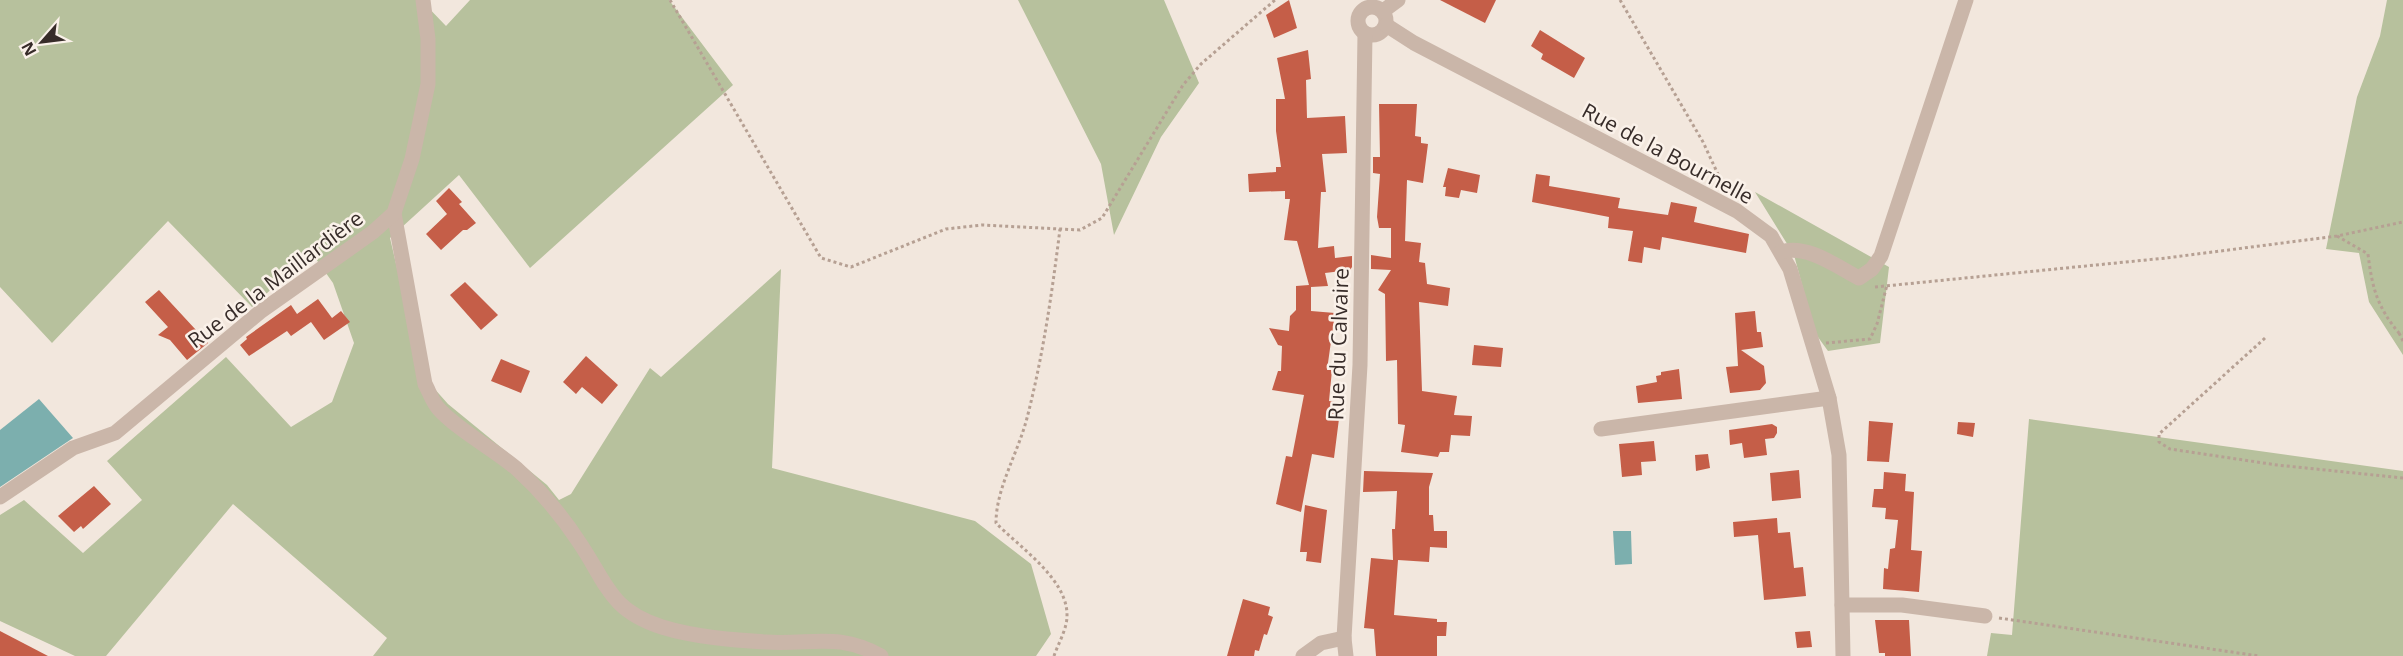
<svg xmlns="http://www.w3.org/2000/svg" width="2403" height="656" font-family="'Open Sans',sans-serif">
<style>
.green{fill:#b7c19d}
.water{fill:#7cafae}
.building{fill:#c55e48}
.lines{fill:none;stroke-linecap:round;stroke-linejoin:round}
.path{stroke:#b6a093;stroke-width:3;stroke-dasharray:3 3;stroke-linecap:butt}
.minor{stroke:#cab6a9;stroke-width:15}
.labels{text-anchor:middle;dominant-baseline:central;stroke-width:5;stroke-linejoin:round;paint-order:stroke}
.street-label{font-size:21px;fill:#372c29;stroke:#faf1e9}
</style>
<rect width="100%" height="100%" fill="#f2e7dd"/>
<!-- green -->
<g class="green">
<polygon points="0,0 421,0 446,26 470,0 669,0 733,85 530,268 459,175 390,238 415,345 432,386 448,404 547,485 559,500 571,494 650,368 661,377 781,269 772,468 975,521 1031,564 1051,634 1036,656 373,656 387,638 233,504 106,656 75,656 0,621 0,515 24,500 83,553 142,500 107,461 226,357 291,427 332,402 354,343 333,283 311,252 252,307 168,221 52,343 0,287"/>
<polygon points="1018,0 1164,0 1199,83 1161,137 1114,235 1101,164"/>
<polygon points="2387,0 2403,0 2403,355 2369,302 2359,253 2326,249 2357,97 2380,36"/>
<polygon points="1755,192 1889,267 1880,343 1828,351 1815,333 1794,255"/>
<polygon points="2029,419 2403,471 2403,656 1987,656 1991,633 2012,635"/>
</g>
<!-- water -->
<g class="water">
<polygon points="39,399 73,438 0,487 0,430"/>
<polygon points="1613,531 1631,531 1632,564 1615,565"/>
</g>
<!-- building -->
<g class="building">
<polygon points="1289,0 1297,28 1274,38 1266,15"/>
<polygon points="1440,0 1496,0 1485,23"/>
<polygon points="1540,30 1585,58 1574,78 1541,59 1543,54 1531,46"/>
<polygon points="1308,50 1311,79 1306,80 1307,118 1345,116 1347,153 1322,154 1326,192 1321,192 1318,248 1334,246 1335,258 1352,256 1352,267 1350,270 1325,273 1328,286 1311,287 1311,311 1335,313 1327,370 1332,370 1329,401 1341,403 1334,458 1312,454 1301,512 1276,504 1286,456 1292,457 1304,395 1272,390 1278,371 1281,371 1282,346 1278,345 1269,328 1289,331 1290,316 1296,310 1296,286 1309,285 1297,241 1284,240 1290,199 1285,199 1285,191 1249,192 1248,174 1276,172 1276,167 1281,167 1276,131 1276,99 1285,99 1277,58"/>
<polygon points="1379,104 1417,104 1415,136 1421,137 1421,143 1428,144 1423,183 1407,180 1405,241 1421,243 1419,262 1425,263 1427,284 1450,288 1448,306 1419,302 1422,391 1457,396 1454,415 1472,416 1470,436 1451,435 1449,452 1440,452 1438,457 1401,452 1405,425 1398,424 1397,360 1386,361 1385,294 1378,290 1391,270 1371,269 1371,255 1391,258 1391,228 1379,228 1377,217 1380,174 1373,173 1373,157 1380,157"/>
<polygon points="1448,168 1480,175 1477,193 1461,190 1459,198 1445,196 1446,187 1443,187"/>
<polygon points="1536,174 1550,176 1549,186 1620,198 1618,208 1668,215 1671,202 1697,207 1694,222 1749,234 1746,253 1662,237 1660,250 1644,247 1642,263 1628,261 1633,231 1608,228 1609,217 1532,202"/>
<polygon points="449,188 462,202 459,204 476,223 467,230 463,230 441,250 426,234 447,214 436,201"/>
<polygon points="465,282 498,315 481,330 450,295"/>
<polygon points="159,290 208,343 187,360 170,340 158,335 168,327 145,302"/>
<polygon points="318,299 332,318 341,311 350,322 324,340 311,322 291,336 287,331 249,356 240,345 247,339 246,337 291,305 297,314"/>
<polygon points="1755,311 1757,332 1761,332 1763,347 1741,350 1764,366 1766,383 1760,390 1730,393 1726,367 1738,366 1735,313"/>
<polygon points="1474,345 1503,348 1501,367 1472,365"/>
<polygon points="586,356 618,385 602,404 582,387 576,394 563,382"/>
<polygon points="501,359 530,371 521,393 491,381"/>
<polygon points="1679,369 1682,399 1638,403 1636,386 1657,382 1656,376 1661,375 1661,372"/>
<polygon points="1869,421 1893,423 1889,462 1867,461"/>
<polygon points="1958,422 1975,423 1973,437 1957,434"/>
<polygon points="1772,424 1777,427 1777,433 1774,438 1765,439 1767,455 1744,458 1742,443 1730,445 1729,430"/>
<polygon points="1654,441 1656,461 1641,462 1642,475 1622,477 1619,444"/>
<polygon points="1708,454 1710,468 1696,471 1695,455"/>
<polygon points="1799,470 1801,498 1772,501 1770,473"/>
<polygon points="1364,471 1433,473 1429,487 1429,515 1433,515 1434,531 1447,531 1447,548 1430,547 1429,562 1398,560 1394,615 1437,619 1437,622 1447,622 1446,636 1437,636 1437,656 1376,656 1374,629 1364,628 1371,558 1393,560 1392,529 1395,529 1397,491 1363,492"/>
<polygon points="1884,472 1906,474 1905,491 1914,492 1911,550 1922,551 1919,592 1883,589 1884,568 1888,569 1890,549 1895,548 1898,520 1885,519 1886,508 1872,507 1874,489 1883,489"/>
<polygon points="94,486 111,504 83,529 81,526 74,532 58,516"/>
<polygon points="1305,505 1327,510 1321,563 1306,561 1307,552 1300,552"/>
<polygon points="1777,518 1778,533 1790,532 1794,568 1803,567 1806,596 1764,600 1758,535 1734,537 1733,522"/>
<polygon points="1243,599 1270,607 1268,615 1273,617 1267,635 1264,634 1259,651 1255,650 1254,656 1227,656"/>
<polygon points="1875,620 1909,620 1911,656 1885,656 1885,653 1879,653"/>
<polygon points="0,631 48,656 0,656"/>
<polygon points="1810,631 1812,647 1797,648 1795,632"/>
</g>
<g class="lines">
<!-- path -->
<g class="path">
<polyline points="670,0 821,258 851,267 946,229 982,225 1080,230 1102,218 1183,85 1201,64 1275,0"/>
<polyline points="1620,0 1703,142 1723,185"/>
<path d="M2337,236L2368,254C2372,287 2377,307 2399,333H2403"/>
<polyline points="1875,287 2166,258 2337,236 2403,222"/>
<polyline points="2399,333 2403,341"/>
<polyline points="2265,338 2159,434 2159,442 2170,449 2277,465 2403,478"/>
<polyline points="1826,343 1870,339 1877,324 1887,285"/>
<polyline points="1999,618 2259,656"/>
<path d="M1054,656C1058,644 1067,629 1067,616C1068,579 1019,547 996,523C996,488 1018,453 1027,418C1043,356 1052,293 1060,229"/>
</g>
<!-- minor -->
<g class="minor">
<circle cx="1372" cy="21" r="14"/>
<polyline points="1383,11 1398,0"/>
<polyline points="1386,25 1414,43 1737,211 1771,236 1790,269 1829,398 1839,455 1843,656"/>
<path d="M394,213L425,384C429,391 432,401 438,408C456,429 495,450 517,469C540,490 562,516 579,542C607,583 609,610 662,627C694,637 733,640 766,642C811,645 838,632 881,656"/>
<path d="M1781,252C1807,244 1836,266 1859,278L1872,269L1881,256L1966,0"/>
<polyline points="1601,429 1829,398"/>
<polyline points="0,497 73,448 115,433 260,312 373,232 394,213 412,159 428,84 428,39 423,0"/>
<polyline points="1842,605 1902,605 1985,616"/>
<polyline points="1303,656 1321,643 1344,638"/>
<polyline points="1346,656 1344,638 1360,365 1365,34"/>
</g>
</g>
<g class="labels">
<!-- street labels -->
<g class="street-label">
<text transform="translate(1668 153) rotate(28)">Rue de la Bournelle</text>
<text transform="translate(275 279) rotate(-37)">Rue de la Maillardière</text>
<text transform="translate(1338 344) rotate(-88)">Rue du Calvaire</text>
</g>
</g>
<!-- north arrow -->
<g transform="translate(42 42) rotate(242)" stroke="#faf1e9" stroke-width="4.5" paint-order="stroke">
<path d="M0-4.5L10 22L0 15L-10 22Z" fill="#372c29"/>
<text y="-9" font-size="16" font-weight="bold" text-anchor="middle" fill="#372c29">N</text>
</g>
</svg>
